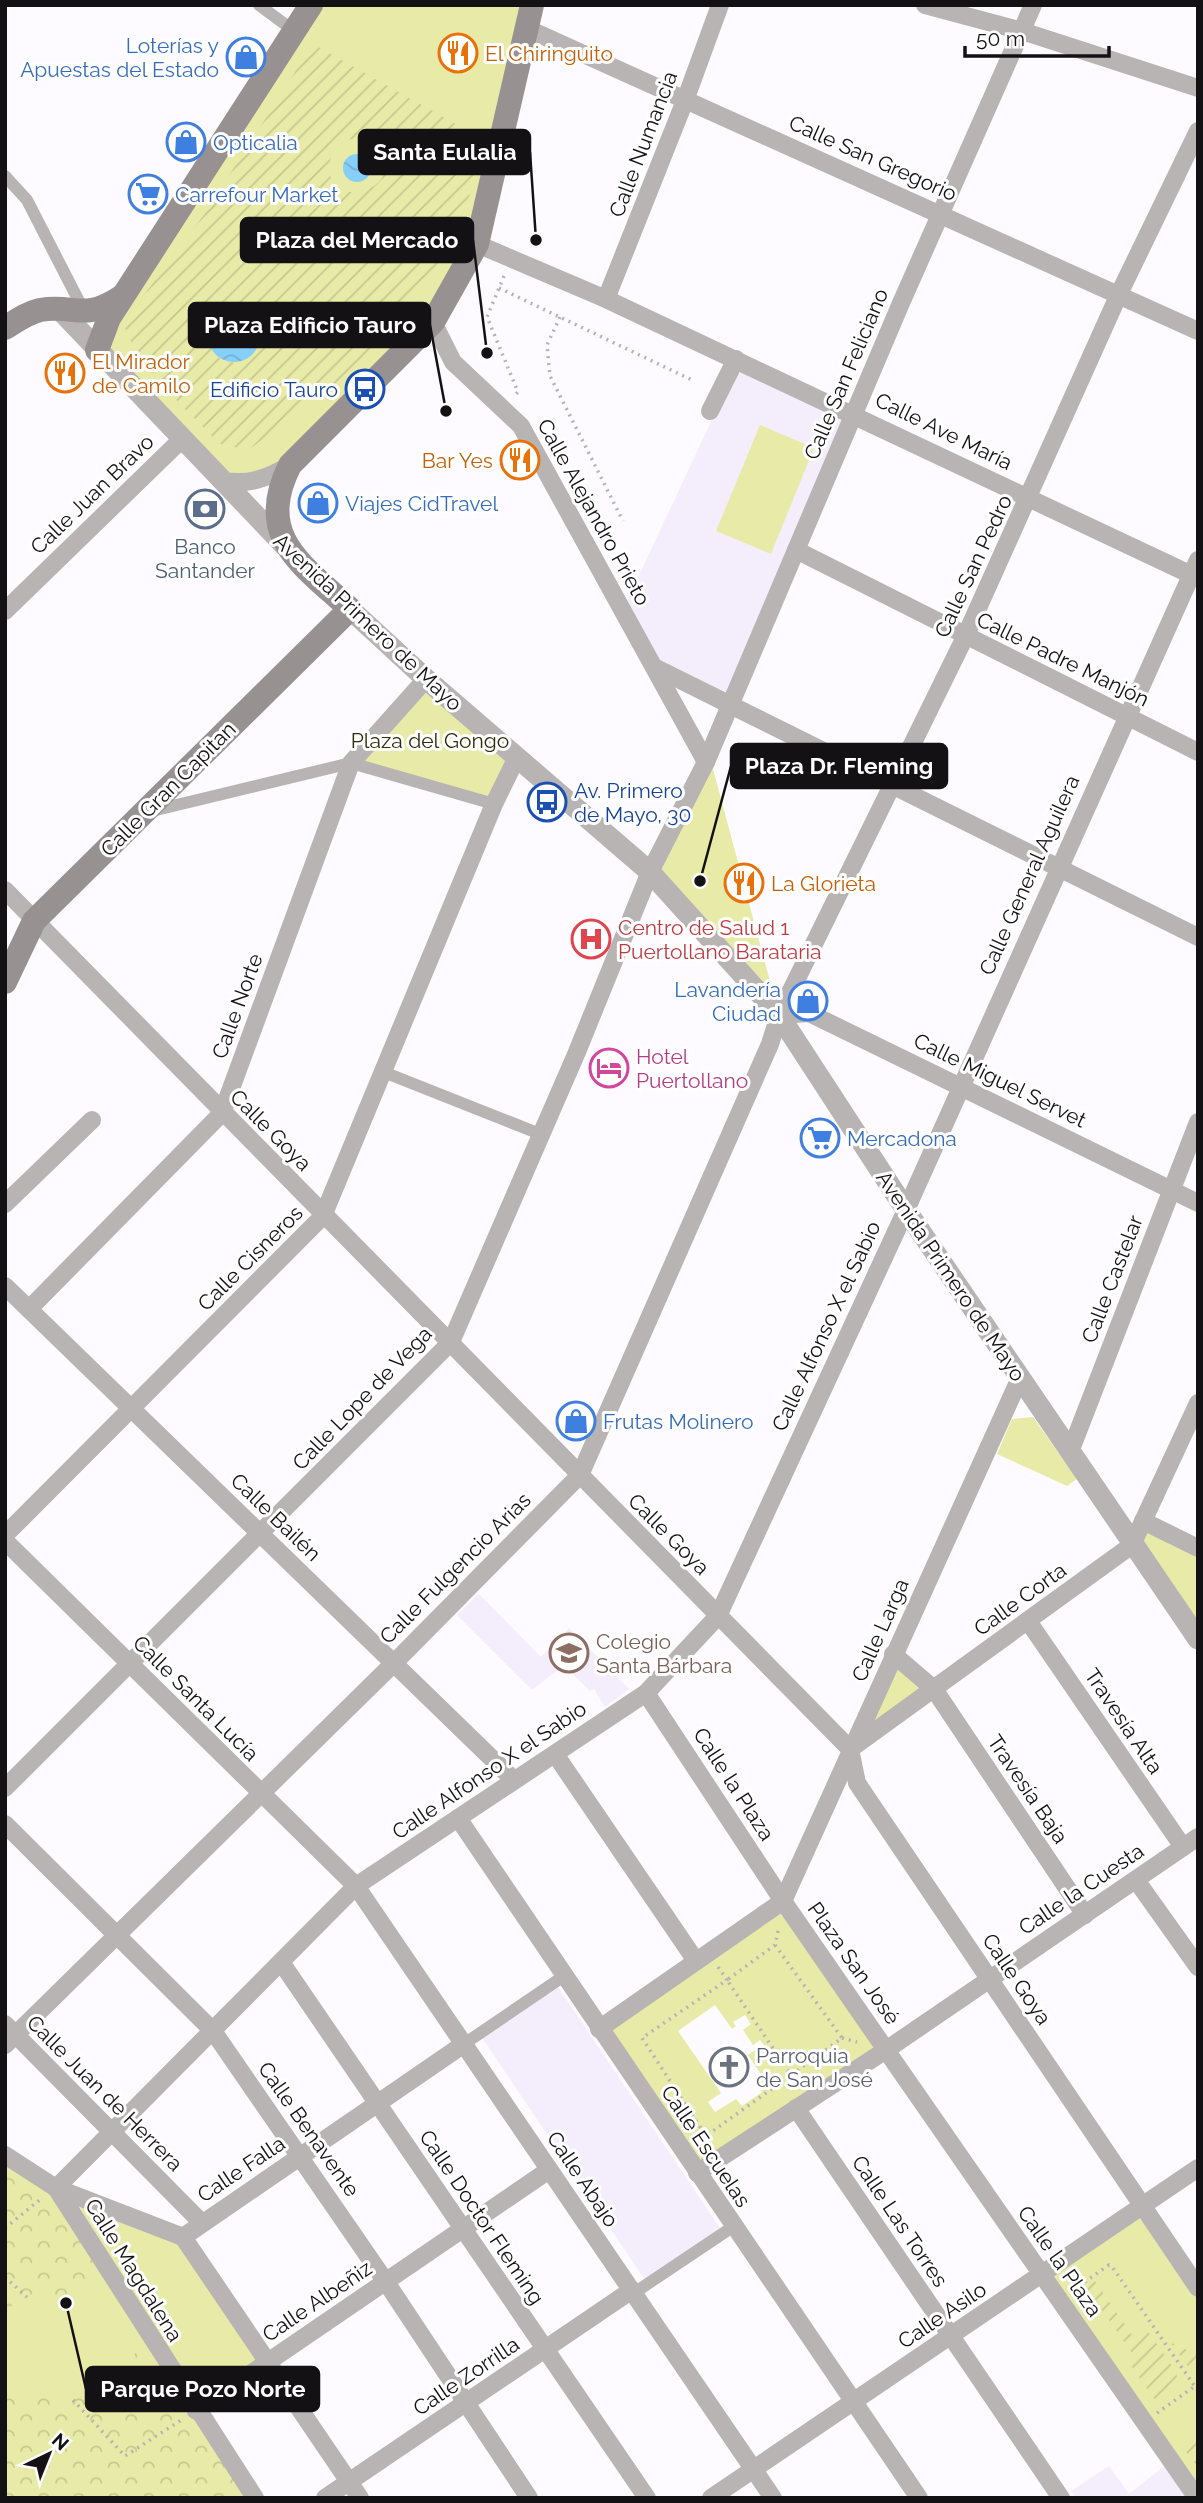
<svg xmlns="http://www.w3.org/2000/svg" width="1203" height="2503" font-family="Raleway,sans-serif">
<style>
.built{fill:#f4edfb}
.green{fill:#e8eba7;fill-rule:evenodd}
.forest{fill:url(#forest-crowns)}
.garden{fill:url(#garden-furrows);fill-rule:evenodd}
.water{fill:url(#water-waves)}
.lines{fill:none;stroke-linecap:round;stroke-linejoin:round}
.path{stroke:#b5b3b7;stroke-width:3.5;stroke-dasharray:2 5;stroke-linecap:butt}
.pedestrian{stroke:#b8b4b4;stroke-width:12}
.minor{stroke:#b8b4b4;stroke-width:18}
.tertiary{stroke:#b8b4b4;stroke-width:21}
.secondary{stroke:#979192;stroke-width:24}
.labels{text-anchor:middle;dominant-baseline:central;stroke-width:6;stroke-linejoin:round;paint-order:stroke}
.shop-label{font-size:21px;fill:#366cbe;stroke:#fff;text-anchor:start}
.food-label{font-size:21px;fill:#c56008;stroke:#fff;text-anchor:start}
.street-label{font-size:21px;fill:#131114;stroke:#fff}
.transit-label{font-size:21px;fill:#164399;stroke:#fff;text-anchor:end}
.service-label{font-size:21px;fill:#4e5e75;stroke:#fff}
.park-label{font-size:21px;fill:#2e2e0f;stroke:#fff}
.health-label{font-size:21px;fill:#be3a42;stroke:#fff;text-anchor:start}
.hotel-label{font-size:21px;fill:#b23c85;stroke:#fff;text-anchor:start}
.education-label{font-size:21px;fill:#785e54;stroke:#fff;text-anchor:start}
.worship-label{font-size:21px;fill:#5b616d;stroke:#fff;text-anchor:start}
.leader{fill:none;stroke:#131114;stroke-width:2.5}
.callout-dot{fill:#131114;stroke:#fff;stroke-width:2.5}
.callout{fill:#131114;stroke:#131114;stroke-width:2.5}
.callout-label{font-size:23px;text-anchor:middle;font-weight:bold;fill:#fff}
</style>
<defs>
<pattern id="forest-crowns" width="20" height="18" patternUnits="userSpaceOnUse" patternTransform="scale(1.75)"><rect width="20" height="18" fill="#e8eba7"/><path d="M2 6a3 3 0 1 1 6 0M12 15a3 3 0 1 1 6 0" fill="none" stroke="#c6c88f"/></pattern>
<pattern id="garden-furrows" width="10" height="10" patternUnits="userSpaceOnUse" patternTransform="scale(1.75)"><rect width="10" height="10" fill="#e8eba7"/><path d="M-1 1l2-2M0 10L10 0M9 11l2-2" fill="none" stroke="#c6c88f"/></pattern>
<pattern id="water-waves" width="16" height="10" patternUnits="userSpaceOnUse" patternTransform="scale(1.75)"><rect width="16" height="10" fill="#86cff8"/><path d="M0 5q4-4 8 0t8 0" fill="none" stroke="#73b1d4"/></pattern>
</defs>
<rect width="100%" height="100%" fill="#fdfbff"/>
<!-- built -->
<g class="built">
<polygon points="738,364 847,416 729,696 657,661 626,603"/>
<polygon points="479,1594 541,1657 569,1628 629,1689 605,1707 594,1689 590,1691 564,1665 532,1690 457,1615"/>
<polygon points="556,1984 720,2228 645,2280 481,2036"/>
<polygon points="1167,2464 1189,2498 1076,2498 1071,2491 1109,2466 1129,2494"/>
</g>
<!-- green -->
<g class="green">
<polygon points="310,5 532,5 486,201 433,322 290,465 235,483 112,367 102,331"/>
<polygon points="760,425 814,448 771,554 716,531"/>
<polygon points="426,679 517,757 494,804 351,763"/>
<polygon points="709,754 779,1015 650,872"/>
<polygon points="1033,1417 1077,1479 1067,1486 997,1454 1012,1419"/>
<polygon points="1143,1521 1198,1548 1198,1639 1132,1545"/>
<polygon points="893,1654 934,1689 850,1749"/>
<path d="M783,1901L886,2050L697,2173L599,2029ZM715,2005L732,2029L736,2026L733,2022L745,2015L751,2024L743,2030L753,2045L760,2040L766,2048L758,2054L755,2050L748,2055L764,2079L757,2084L762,2092L742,2106L736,2099L715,2112L708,2102L721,2093L678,2031Z"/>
<polygon points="5,2155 183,2237 267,2363 198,2410 5,2498"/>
<polygon points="1142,2207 1198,2288 1198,2498 1042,2274"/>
</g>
<!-- forest -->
<g class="forest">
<polygon points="5,2155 56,2188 104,2265 66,2294 13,2303 5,2320"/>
<polygon points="152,2341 255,2498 5,2498 5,2374 18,2390 66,2404"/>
</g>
<!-- garden -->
<g class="garden">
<path d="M313,44L484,140C458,282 362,372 248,450L220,444L179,403L136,353L123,323L203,216ZM351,139L370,142C423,186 320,219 330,161C332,149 341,143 351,139ZM231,310L240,311L245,360L236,363L220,359L208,330L216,316Z"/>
<polygon points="1095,2281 1134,2338 1147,2330 1177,2373 1176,2385 1155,2400 1128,2361 1134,2356 1086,2287"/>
<polygon points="1170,2342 1198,2355 1198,2370 1193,2373"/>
<polygon points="1198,2434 1198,2468 1182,2446"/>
</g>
<!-- water -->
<g class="water">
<circle cx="357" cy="168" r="14"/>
<circle cx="234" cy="336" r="26"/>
</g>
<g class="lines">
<!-- path -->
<g class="path">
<polyline points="504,276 487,317 518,392 513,397"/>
<polyline points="499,288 692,380"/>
<polyline points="560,317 547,345 550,376 623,521"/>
<polyline points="775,1945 842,2038 791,2075 727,1980 775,1945 779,1927"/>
<polyline points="718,1967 727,1980 642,2038 706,2136 791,2075 799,2087"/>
<polyline points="842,2038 857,2042"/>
<polyline points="5,2228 42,2198"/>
<polyline points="5,2277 30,2300"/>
<polyline points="1073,2290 1109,2265 1113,2268 1198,2391"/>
<polyline points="73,2400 125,2456 183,2419"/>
<polyline points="1157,2413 1198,2384"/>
</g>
<!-- pedestrian -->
<g class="pedestrian">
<polyline points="259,5 294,31"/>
<polyline points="5,176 27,200 84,311"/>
<polyline points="152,811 351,763 494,804"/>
<polyline points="381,1071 540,1134"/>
<polyline points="464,2044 564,1976"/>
<polyline points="634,2293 734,2226"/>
</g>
<!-- minor -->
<g class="minor">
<polyline points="925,5 1022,31 1198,88"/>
<polyline points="528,29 1198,331"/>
<polyline points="477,244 606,299 1198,578"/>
<polyline points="606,299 686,98 720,5"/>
<polyline points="433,322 453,362 521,426 706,762"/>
<polyline points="710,411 736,359"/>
<path d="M220,480C247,486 266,479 290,465"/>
<polyline points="796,550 1198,752"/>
<polyline points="5,611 181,440"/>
<polyline points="654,667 1198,937"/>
<polyline points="5,890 850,1749 857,1783 1198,2288"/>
<polyline points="779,1015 809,1013 1198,1203"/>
<polyline points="5,1204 92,1120"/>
<polyline points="5,1286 514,1780"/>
<polyline points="29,1309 222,1113 351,763 426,679"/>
<polyline points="1070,1452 1198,1122"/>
<polyline points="1143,1521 1198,1548"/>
<polyline points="5,1535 323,1216 494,804 517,757"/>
<polyline points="5,1541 356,1886 773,2498"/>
<polyline points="1028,1621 1183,1847"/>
<polyline points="893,1654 934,1689 1085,1915"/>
<polyline points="646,1693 783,1901"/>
<polyline points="853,1747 1132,1545 1198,1403"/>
<polyline points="555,1754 696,1961"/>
<polyline points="5,1788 451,1342 577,1052 650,872 706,762 901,303 1033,5"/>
<polyline points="458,1818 919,2498"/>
<polyline points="5,1824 213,2031 386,2282 529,2498"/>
<polyline points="1136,1880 1198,1967"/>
<polyline points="783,1901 1020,1378"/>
<polyline points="281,1962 647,2498"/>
<polyline points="5,2024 202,2223"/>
<polyline points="599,2029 783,1901 886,2050 697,2173"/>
<polyline points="5,2045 394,1663 580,1475 770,1044 779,1015 965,637 1119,294 1198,131"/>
<polyline points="796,2108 1061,2498"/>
<polyline points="5,2155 56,2188 183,2237"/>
<polyline points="56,2188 356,1886 646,1693 718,1616 906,1210 1198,560"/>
<polyline points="56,2188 255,2498"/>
<polyline points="183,2237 464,2044"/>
<polyline points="183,2237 360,2498"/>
<polyline points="196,2411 549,2170"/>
<polyline points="325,2498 632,2290"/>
<polyline points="711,2498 1198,2168"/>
<polyline points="1197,2498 886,2050 1198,1837"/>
</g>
<!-- tertiary -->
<g class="tertiary">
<polyline points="60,310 285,546"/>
<polyline points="350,609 426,679 650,872 779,1015 906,1210 1198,1639"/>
</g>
<!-- secondary -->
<g class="secondary">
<path d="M5,328C16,321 27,313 40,310C76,304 83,322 121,297"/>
<polyline points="97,350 109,318 311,5"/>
<path d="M5,982L34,921L350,609C302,564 254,537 290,465L433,322L477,244L532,5"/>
</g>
</g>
<!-- icons -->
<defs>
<symbol id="restaurant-ring" viewBox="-11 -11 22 22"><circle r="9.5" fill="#fff" stroke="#e8710a" stroke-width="1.5"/><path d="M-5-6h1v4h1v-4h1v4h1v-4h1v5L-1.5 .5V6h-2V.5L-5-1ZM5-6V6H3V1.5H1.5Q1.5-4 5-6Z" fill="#e8710a"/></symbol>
<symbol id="shop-ring" viewBox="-11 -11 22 22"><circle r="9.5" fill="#fff" stroke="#3f7fe0" stroke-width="1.5"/><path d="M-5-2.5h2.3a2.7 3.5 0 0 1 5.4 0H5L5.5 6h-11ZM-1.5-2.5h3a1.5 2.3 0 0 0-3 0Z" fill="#3f7fe0"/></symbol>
<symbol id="supermarket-ring" viewBox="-11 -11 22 22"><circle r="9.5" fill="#fff" stroke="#3f7fe0" stroke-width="1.5"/><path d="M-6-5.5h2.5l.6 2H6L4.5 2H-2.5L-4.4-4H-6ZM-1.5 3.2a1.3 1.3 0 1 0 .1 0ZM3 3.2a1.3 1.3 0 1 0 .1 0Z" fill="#3f7fe0"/></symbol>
<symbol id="bus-ring" viewBox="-11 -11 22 22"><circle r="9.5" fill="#fff" stroke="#1a4fb4" stroke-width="1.5"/><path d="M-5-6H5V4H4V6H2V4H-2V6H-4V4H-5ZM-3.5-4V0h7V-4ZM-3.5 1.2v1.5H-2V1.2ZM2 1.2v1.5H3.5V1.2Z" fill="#1a4fb4"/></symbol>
<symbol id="bank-ring" viewBox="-11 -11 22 22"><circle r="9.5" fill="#fff" stroke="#5c6f8a" stroke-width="1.5"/><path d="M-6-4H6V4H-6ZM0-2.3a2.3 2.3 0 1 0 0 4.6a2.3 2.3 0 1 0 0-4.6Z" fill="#5c6f8a"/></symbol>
<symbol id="hospital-ring" viewBox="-11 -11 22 22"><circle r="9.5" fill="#fff" stroke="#e0444e" stroke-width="1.5"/><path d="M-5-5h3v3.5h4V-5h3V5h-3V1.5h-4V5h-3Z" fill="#e0444e"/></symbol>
<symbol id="hotel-ring" viewBox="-11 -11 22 22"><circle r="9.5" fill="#fff" stroke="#d1479c" stroke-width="1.5"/><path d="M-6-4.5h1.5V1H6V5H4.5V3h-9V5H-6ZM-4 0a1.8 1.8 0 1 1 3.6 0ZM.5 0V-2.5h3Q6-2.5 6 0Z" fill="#d1479c"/></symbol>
<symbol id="school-ring" viewBox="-11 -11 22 22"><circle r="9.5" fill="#fff" stroke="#8d6e63" stroke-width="1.5"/><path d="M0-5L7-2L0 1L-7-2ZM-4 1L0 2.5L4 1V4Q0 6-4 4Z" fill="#8d6e63"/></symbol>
<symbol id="church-ring" viewBox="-11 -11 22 22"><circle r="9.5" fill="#fff" stroke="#6b7280" stroke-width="1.5"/><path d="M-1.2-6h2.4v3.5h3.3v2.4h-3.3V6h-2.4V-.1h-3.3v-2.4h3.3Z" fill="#6b7280"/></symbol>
</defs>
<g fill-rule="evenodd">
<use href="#restaurant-ring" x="436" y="31" width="44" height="44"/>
<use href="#shop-ring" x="224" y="35" width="44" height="44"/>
<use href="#shop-ring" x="164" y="120" width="44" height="44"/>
<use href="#supermarket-ring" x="126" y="172" width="44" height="44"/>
<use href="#restaurant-ring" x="43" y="351" width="44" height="44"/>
<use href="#bus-ring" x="343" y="367" width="44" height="44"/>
<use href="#restaurant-ring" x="498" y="438" width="44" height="44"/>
<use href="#shop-ring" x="296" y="481" width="44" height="44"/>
<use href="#bank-ring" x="183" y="487" width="44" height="44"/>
<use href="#bus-ring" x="525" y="780" width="44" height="44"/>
<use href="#restaurant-ring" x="722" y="861" width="44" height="44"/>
<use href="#hospital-ring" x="569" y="917" width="44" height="44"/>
<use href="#shop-ring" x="786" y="979" width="44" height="44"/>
<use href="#hotel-ring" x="587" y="1046" width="44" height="44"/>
<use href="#supermarket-ring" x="798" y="1116" width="44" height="44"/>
<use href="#shop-ring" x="554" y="1399" width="44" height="44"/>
<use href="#school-ring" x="547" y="1631" width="44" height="44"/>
<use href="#church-ring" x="707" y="2045" width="44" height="44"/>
</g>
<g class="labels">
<!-- shop labels -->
<g class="shop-label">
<text x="219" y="45" text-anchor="end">Loterías y<tspan x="219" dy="24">Apuestas del Estado</tspan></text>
<text x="213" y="142">Opticalia</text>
<text x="175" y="194">Carrefour Market</text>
<text x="345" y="503">Viajes CidTravel</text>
<text x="781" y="989" text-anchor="end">Lavandería<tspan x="781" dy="24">Ciudad</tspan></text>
<text x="847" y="1138">Mercadona</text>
<text x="603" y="1421">Frutas Molinero</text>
</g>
<!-- food labels -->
<g class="food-label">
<text x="485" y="53">El Chiringuito</text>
<text x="92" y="361">El Mirador<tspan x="92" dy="24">de Camilo</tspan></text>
<text x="493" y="460" text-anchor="end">Bar Yes</text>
<text x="771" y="883">La Glorieta</text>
</g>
<!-- street labels -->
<g class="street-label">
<text transform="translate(643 144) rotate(-69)">Calle Numancia</text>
<text transform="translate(873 158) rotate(24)">Calle San Gregorio</text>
<text transform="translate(846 374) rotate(-67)">Calle San Feliciano</text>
<text transform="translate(944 431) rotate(26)">Calle Ave María</text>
<text transform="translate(92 494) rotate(-44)">Calle Juan Bravo</text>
<text transform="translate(594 512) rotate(61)">Calle Alejandro Prieto</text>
<text transform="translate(973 566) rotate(-65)">Calle San Pedro</text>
<text transform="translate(368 622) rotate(43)">Avenida Primero de Mayo</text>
<text transform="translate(1063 659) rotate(26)">Calle Padre Manjón</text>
<text transform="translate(168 789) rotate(-45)">Calle Gran Capitan</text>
<text transform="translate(1029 875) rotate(-66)">Calle General Aguilera</text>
<text transform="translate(237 1006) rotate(-70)">Calle Norte</text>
<text transform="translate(1000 1080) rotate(26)">Calle Miguel Servet</text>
<text transform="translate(271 1130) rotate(45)">Calle Goya</text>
<text transform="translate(250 1258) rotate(-45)">Calle Cisneros</text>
<text transform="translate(951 1276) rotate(56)">Avenida Primero de Mayo</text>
<text transform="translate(1112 1279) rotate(-69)">Calle Castelar</text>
<text transform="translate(826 1326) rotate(-65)">Calle Alfonso X el Sabio</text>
<text transform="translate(362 1398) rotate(-46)">Calle Lope de Vega</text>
<text transform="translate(276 1517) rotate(44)">Calle Bailén</text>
<text transform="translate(669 1534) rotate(45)">Calle Goya</text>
<text transform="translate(455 1568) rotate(-45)">Calle Fulgencio Arias</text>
<text transform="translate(1020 1599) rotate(-36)">Calle Corta</text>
<text transform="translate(880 1630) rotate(-66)">Calle Larga</text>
<text transform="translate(196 1698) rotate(45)">Calle Santa Lucía</text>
<text transform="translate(1124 1721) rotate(56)">Travesía Alta</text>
<text transform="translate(489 1770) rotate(-34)">Calle Alfonso X el Sabio</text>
<text transform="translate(734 1784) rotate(57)">Calle la Plaza</text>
<text transform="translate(1028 1789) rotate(56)">Travesía Baja</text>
<text transform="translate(1081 1889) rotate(-34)">Calle la Cuesta</text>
<text transform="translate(854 1963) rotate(55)">Plaza San José</text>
<text transform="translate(1017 1979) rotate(56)">Calle Goya</text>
<text transform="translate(105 2093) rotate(45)">Calle Juan de Herrera</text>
<text transform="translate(309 2129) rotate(55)">Calle Benavente</text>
<text transform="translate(706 2146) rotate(56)">Calle Escuelas</text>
<text transform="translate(241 2169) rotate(-34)">Calle Falla</text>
<text transform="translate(583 2179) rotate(56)">Calle Abajo</text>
<text transform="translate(482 2217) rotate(56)">Calle Doctor Fleming</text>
<text transform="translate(900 2221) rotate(56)">Calle Las Torres</text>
<text transform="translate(1060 2261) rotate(55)">Calle la Plaza</text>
<text transform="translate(134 2270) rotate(58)">Calle Magdalena</text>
<text transform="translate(317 2301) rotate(-34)">Calle Albeñiz</text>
<text transform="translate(942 2315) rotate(-34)">Calle Asilo</text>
<text transform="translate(466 2376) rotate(-34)">Calle Zorrilla</text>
</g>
<!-- transit labels -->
<g class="transit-label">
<text x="338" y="389">Edificio Tauro</text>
<text x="574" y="790" text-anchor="start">Av. Primero<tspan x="574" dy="24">de Mayo, 30</tspan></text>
</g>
<!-- service labels -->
<g class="service-label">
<text x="205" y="546">Banco<tspan x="205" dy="24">Santander</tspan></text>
</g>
<!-- park labels -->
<g class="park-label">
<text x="430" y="740">Plaza del Gongo</text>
</g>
<!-- health labels -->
<g class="health-label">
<text x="618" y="927">Centro de Salud 1<tspan x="618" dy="24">Puertollano Barataria</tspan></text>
</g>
<!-- hotel labels -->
<g class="hotel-label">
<text x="636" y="1056">Hotel<tspan x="636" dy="24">Puertollano</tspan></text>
</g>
<!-- education labels -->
<g class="education-label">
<text x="596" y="1641">Colegio<tspan x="596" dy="24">Santa Bárbara</tspan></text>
</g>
<!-- worship labels -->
<g class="worship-label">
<text x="756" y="2055">Parroquia<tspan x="756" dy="24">de San José</tspan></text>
</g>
</g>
<!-- callouts -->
<path class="leader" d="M536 240L530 152M487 353L473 240M446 411L430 325M700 881L731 766M66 2303L86 2389"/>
<g class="callout-dot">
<circle cx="536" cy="240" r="7"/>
<circle cx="487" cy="353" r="7"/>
<circle cx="446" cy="411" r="7"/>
<circle cx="700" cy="881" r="7"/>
<circle cx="66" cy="2303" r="7"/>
</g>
<g class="callout">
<rect x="359" y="130" width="171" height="44" rx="7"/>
<rect x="241" y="218" width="232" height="44" rx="7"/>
<rect x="189" y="303" width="241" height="44" rx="7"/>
<rect x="731" y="744" width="216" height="44" rx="7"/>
<rect x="86" y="2367" width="233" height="44" rx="7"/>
</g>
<g class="callout-label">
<text x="445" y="160">Santa Eulalia</text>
<text x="357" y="248">Plaza del Mercado</text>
<text x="310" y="333">Plaza Edificio Tauro</text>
<text x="839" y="774">Plaza Dr. Fleming</text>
<text x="203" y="2397">Parque Pozo Norte</text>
</g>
<!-- border -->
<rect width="1203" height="2503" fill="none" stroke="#131114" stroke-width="14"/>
<!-- north arrow -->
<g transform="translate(49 2454) rotate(43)" stroke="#ffffff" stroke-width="5" paint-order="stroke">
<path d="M0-5L12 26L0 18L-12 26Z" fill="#131114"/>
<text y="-10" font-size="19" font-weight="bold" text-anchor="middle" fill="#131114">N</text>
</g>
<!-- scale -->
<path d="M965 46v10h144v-10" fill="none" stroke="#131114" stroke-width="3.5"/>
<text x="976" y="46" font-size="21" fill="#131114" stroke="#ffffff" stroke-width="5" paint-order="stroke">50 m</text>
</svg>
